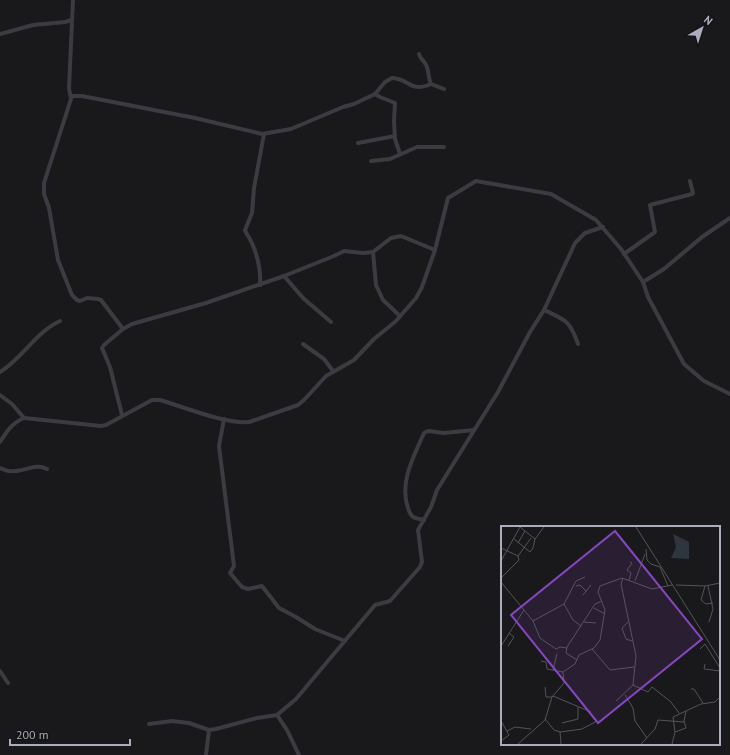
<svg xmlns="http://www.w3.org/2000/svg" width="730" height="755" font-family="'PT Sans',sans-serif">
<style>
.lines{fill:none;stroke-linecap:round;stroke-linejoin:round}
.minor{stroke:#3b3b42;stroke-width:4}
.inset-road{fill:none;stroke:#53545b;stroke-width:1}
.view{fill:#8446be;fill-opacity:0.15;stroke:#8446be;stroke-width:2}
.inset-edge{fill:none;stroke:#aaadbb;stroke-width:2}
</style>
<rect width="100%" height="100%" fill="#19181b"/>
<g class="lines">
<!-- minor -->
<g class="minor">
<polyline points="73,0 69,88 71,99 44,183 44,194 49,208 58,260 72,295 77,300 80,301 87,298 98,299 101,300 123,329"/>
<polyline points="0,34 33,25 65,22 72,20"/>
<path d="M419,54C420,59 424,60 426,65C429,70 428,78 431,84"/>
<polyline points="375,94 380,97 395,103 394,121 395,139 400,154"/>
<path d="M71,96H82L195,118L262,134L291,129L343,107L354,104L375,94L385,82L392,78C411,79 409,93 431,84L444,89"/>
<polyline points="358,143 395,136"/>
<polyline points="371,161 390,159 417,147 444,147"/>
<polyline points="373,252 376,285 383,300 400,316"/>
<polyline points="624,254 655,232 650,205 692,194 693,193 690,181"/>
<polyline points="284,276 303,298 331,322"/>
<polyline points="643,282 664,269 702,237 730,218"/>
<path d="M260,285C261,270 257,254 251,241C249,237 246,234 245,230L252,213L254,188L264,134"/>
<path d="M544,310C566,320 570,321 578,344"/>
<polyline points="303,344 324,359 333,371"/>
<path d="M0,372C22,359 36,332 60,321"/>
<polyline points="0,395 12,404 24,418"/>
<polyline points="122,415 110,367 102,348 104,345 123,329 132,324 206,303 284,276 334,256 344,251 363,253 373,252 391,238 401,236 435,250"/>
<polyline points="224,419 219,446 234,566 230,573 242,587 248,589 262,586 279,608 296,617 315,629 345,641"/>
<path d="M0,442C7,431 12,423 24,418L101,426L106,425L152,400H160C184,407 225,424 249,422L298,405L304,400L326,376L354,360L374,339L396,321L416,298L422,287L435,250L448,198L476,181L551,194L596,220L621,249L643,282L648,297L684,364L704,381L730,394"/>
<path d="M0,468C19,478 32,461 47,469"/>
<path d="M424,520C421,519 415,519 412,516C410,514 409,511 408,508C399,482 414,456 424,433L428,431L444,433L474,430"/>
<polyline points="0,671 8,683"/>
<polyline points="277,715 287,730 299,755"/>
<polyline points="149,724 172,721 189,723 209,730 216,729 257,718 277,715 296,699 375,605 390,601 420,567 422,562 418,530 431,507 437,490 498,392 530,332 544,310 575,243 585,233 603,227"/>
<polyline points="206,755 209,730"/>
</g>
</g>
<!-- overview -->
<g transform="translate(501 526)">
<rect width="219" height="219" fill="#19181b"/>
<path d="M172,8L188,16V33L170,32L175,21Z" fill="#2d353f"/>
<path class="inset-road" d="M135,1L219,134M13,13L29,26L32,22L34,13L19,1M34,13L43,1M17,17L24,5M0,22L17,30M145,23L146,34L150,38L159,41L167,60M0,35L19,1M0,52L18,34L17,30L30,12M128,54L130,47L126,44L131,37L129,36M134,55L144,28M0,56L32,95L39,112L55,123L59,121L66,122M175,59L204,60L219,57M75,60L79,59L85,65M204,60L200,74L205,78L212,77M207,60L212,83L208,96M82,69L90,59M63,78L72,94L80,100M93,82L104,88M32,95L63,78L75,55L84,51M83,96L95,97M127,96L121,102L125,113L131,115M0,120L23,84M7,120L13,111L8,107M91,123L109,144L133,141M199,123L204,118L219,142M76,134L65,127L66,121L94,78L101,75M40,135L45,136L46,143L62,146M204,138L203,143L219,145M52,144L56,128M132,159L147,166L151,161L170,176L178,187M44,161L45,171H51M190,163H193L202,177M124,169L132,182L134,195L146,212M52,170L90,186M115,175L132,159L135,130L120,58L122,52M44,193L53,204L59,206L81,203L96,195M0,195L8,209L0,215M61,197L77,193V181M6,205L14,201L30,203M59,206L60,218M174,206L185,202L183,195L185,185M17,218L44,194L51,171L63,157L62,146L74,138L78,129L93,122L99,114L104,84L97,66L99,60L121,52L151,63L171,59M140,218L154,203L157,194L183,196M171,218L174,206L172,191L200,178L214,176L219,171"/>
<path class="view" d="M114,5L201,113L97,197L10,89Z"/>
<rect width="219" height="219" class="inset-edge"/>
</g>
<!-- north arrow -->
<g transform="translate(702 28) rotate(39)" stroke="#141316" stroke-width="3" paint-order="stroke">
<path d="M0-3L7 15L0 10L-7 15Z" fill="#aaadbb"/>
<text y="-6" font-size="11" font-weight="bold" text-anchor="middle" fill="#aaadbb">N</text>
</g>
<!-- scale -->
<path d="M10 739v6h120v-6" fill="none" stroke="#aaadbb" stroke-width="2"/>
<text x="16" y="739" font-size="12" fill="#aaadbb" stroke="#141316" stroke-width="3" paint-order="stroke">200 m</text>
</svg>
